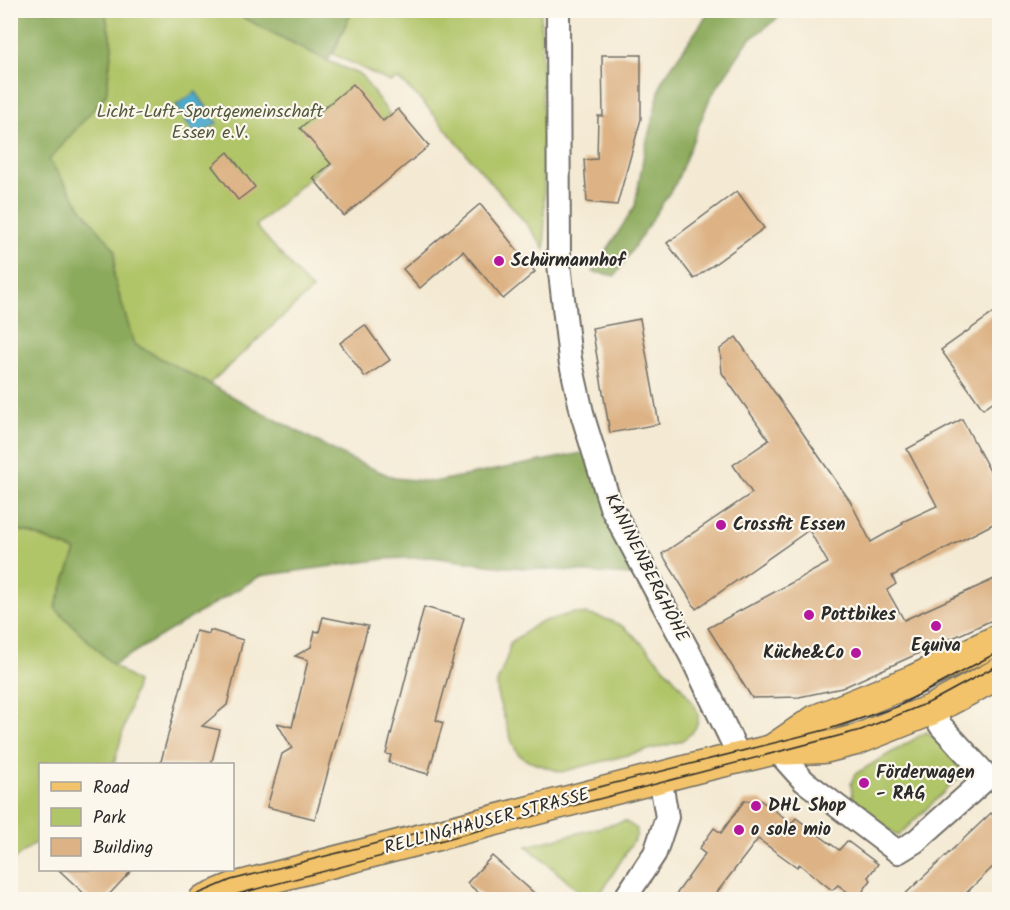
<svg xmlns="http://www.w3.org/2000/svg" width="1010" height="910" font-family="Kalam,sans-serif">
<style>
.green{fill:#b0c468;stroke:#6e784a;stroke-width:1.5}
.forest{fill:#8caa5c;stroke:#5c6a44;stroke-width:1.5}
.water{fill:#4eabcd;stroke:#3c6b7c;stroke-width:1.5}
.building{fill:#ddb385}
.lines{fill:none;stroke-linecap:round;stroke-linejoin:round}
.minor-casing{stroke:#716e66;stroke-width:26}
.major-casing{stroke:#716e66;stroke-width:33}
.minor{stroke:#fff;stroke-width:22}
.major{stroke:#f2c36a;stroke-width:30}
.tram{stroke:#2b2b2b;stroke-width:1.5}
.poi-dot{fill:#b5179e;stroke:#fbf7ec;stroke-width:2}
.labels{text-anchor:middle;dominant-baseline:central;stroke-width:4.5;stroke-linejoin:round;paint-order:stroke}
.park-label{font-size:18px;fill:#53593d;stroke:#fbf7ec}
.poi-label{font-size:18px;font-weight:bold;fill:#2b2b2b;stroke:#fbf7ec;text-anchor:start}
.street-label{font-size:18px;fill:#2b2b2b;stroke:#fbf7ec}
</style>
<rect width="100%" height="100%" fill="#fbf7ec"/>
<filter id="ink" filterUnits="userSpaceOnUse"><feTurbulence type="fractalNoise" baseFrequency=".0167" numOctaves="2"/><feDisplacementMap in="SourceGraphic" scale="12" xChannelSelector="R" yChannelSelector="G"/><feConvolveMatrix kernelMatrix="1 2 1 2 8 2 1 2 1" color-interpolation-filters="sRGB"/></filter>
<filter id="wash" filterUnits="userSpaceOnUse"><feTurbulence type="fractalNoise" baseFrequency=".008" numOctaves="4" result="noise"/><feDisplacementMap in="SourceGraphic" scale="24" xChannelSelector="R" yChannelSelector="G"/><feGaussianBlur stdDeviation="1.35" result="paint"/><feColorMatrix in="noise" values="0 0 0 0 0 0 0 0 0 0 0 0 0 0 0 0 0 1.4 0 .05"/><feComposite in="paint" operator="in"/></filter>
<g filter="url(#wash)">
<rect width="100%" height="100%" fill="#f4ead4"/>
<!-- green -->
<g class="green">
<polygon points="105,11 230,11 328,61 361,75 390,115 322,166 256,226 312,290 209,384 134,344 114,278 115,250 83,210 48,160 106,95 112,46"/>
<path d="M352,11H541L545,249C519,212 492,184 463,150C442,125 423,99 398,79L390,82L333,54Z"/>
<polygon points="11,530 27,532 76,551 55,608 113,665 137,682 114,764 40,764 40,839 11,862"/>
<path d="M573,613C591,614 606,617 622,626C636,635 697,700 698,714C699,729 690,736 679,742L561,772L528,761L518,754L512,742L498,698L497,683L508,654L510,643L538,623Z"/>
<polygon points="926,732 932,735 965,772 898,836 853,804 851,784 855,774"/>
<polygon points="625,821 637,829 636,837 597,899 588,899 527,846"/>
</g>
<!-- forest -->
<g class="forest">
<polygon points="11,11 105,11 112,46 106,95 49,160 83,210 115,250 114,278 134,344 348,458 395,478 433,482 587,452 646,576 494,566 431,557 385,559 260,576 113,665 55,608 76,551 27,532 11,530"/>
<polygon points="230,11 352,10 352,11 328,61"/>
<polygon points="710,11 787,11 748,41 710,98 676,183 615,276 593,272 635,206 644,153 662,80"/>
</g>
<!-- water -->
<polygon class="water" points="196,92 217,123 196,137 176,105"/>
<g id="blocks">
<!-- building -->
<g class="building">
<polygon points="602,55 641,55 641,119 617,205 587,202 584,160 597,159 598,116 603,116"/>
<polygon points="353,84 383,121 398,109 429,146 344,216 313,178 331,164 300,128"/>
<polygon points="228,152 255,187 238,200 212,166"/>
<polygon points="737,191 764,228 694,279 667,243"/>
<polygon points="480,204 535,272 503,299 463,251 420,288 403,269"/>
<polygon points="999,309 999,397 983,409 941,350"/>
<polygon points="640,319 659,424 610,433 592,328"/>
<polygon points="365,325 390,360 365,377 340,343"/>
<polygon points="736,337 850,501 871,542 903,524 902,522 937,506 907,449 962,419 999,488 999,521 892,576 896,584 887,590 904,620 999,577 999,617 842,688 799,697 752,698 708,628 828,563 809,530 696,609 662,554 752,493 733,465 769,440 722,373 720,349"/>
<polygon points="424,607 464,618 436,720 443,723 428,774 389,763 391,755 386,754"/>
<polygon points="323,617 368,626 315,819 267,807 282,754 292,748 277,723 292,727 308,660 295,656 311,647 315,631 319,632"/>
<polygon points="210,630 243,640 227,705 202,726 220,730 211,765 160,765 196,631 209,634"/>
<polygon points="760,800 792,823 796,818 839,850 847,841 878,864 868,877 871,880 857,899 838,885 832,890 799,864 797,867 758,839 711,900 672,900 705,854 699,849 714,828 721,833 744,801"/>
<polygon points="991,813 999,822 999,861 959,900 899,900"/>
<polygon points="492,856 524,884 542,900 487,900 467,883"/>
<polygon points="59,870 132,870 104,900 91,900"/>
</g>
</g>
</g>
<g filter="url(#ink)">
<use href="#blocks" fill-opacity="0" stroke="#716e66" stroke-width="1.5"/>
<g class="lines">
<defs>
<g id="minor">
<polyline points="558,10 559,264 570,359 583,417 611,507 691,656 740,758"/>
<polyline points="772,750 778,752 804,781 898,852 916,841 988,777 941,726 931,710"/>
<polyline points="624,900 655,853 667,817 660,777"/>
</g>
<g id="major">
<polyline points="772,750 816,720 914,680 1000,639"/>
<polyline points="204,900 233,888 700,767 772,750 824,748 856,740 931,710 1000,673"/>
</g>
</defs>
<!-- minor casing -->
<use href="#minor" class="minor-casing"/>
<!-- major casing -->
<use href="#major" class="major-casing"/>
<!-- minor -->
<use href="#minor" class="minor"/>
<!-- major -->
<use href="#major" class="major"/>
<!-- tram -->
<g class="tram">
<polyline points="184,900 231,880 294,864 829,729 896,707 1000,651"/>
<polyline points="215,900 861,730 930,702 1000,664"/>
</g>
</g>
</g>
<!-- markers -->
<g class="poi-dot">
<circle cx="499" cy="261" r="6"/>
<circle cx="721" cy="525" r="6"/>
<circle cx="809" cy="615" r="6"/>
<circle cx="936" cy="626" r="6"/>
<circle cx="856" cy="653" r="6"/>
<circle cx="864" cy="783" r="6"/>
<circle cx="756" cy="806" r="6"/>
<circle cx="739" cy="830" r="6"/>
</g>
<g class="labels">
<!-- park labels -->
<g class="park-label">
<text x="210" y="112">Licht-Luft-Sportgemeinschaft<tspan x="210" dy="21">Essen e.V.</tspan></text>
</g>
<!-- poi labels -->
<g class="poi-label">
<text x="511" y="261">Schürmannhof</text>
<text x="733" y="525">Crossfit Essen</text>
<text x="821" y="615">Pottbikes</text>
<text x="936" y="646" text-anchor="middle">Equiva</text>
<text x="844" y="653" text-anchor="end">Küche&amp;Co</text>
<text x="876" y="773">Förderwagen<tspan x="876" dy="21">- RAG</tspan></text>
<text x="768" y="806">DHL Shop</text>
<text x="751" y="830">o sole mio</text>
</g>
<!-- street labels -->
<g class="street-label">
<text transform="translate(646 568) rotate(63)">KANINENBERGHÖHE</text>
<text transform="translate(487 822) rotate(-15)">RELLINGHAUSER STRASSE</text>
</g>
</g>
<!-- margin -->
<rect width="1010" height="910" fill="none" stroke="#fbf7ec" stroke-width="36"/>
<!-- legend -->
<rect x="39" y="763" width="195" height="108" fill="#fbf7ec" stroke="#a8a59f" stroke-width="1.5"/>
<rect x="51" y="782" width="30" height="9" fill="#f2c36a" stroke="#a8a59f" stroke-width="1.5"/>
<text x="93" y="793" font-size="18" fill="#2b2b2b">Road</text>
<rect x="51" y="808" width="30" height="18" fill="#b0c468" stroke="#a8a59f" stroke-width="1.5"/>
<text x="93" y="823" font-size="18" fill="#2b2b2b">Park</text>
<rect x="51" y="838" width="30" height="18" fill="#ddb385" stroke="#a8a59f" stroke-width="1.5"/>
<text x="93" y="853" font-size="18" fill="#2b2b2b">Building</text>
</svg>
